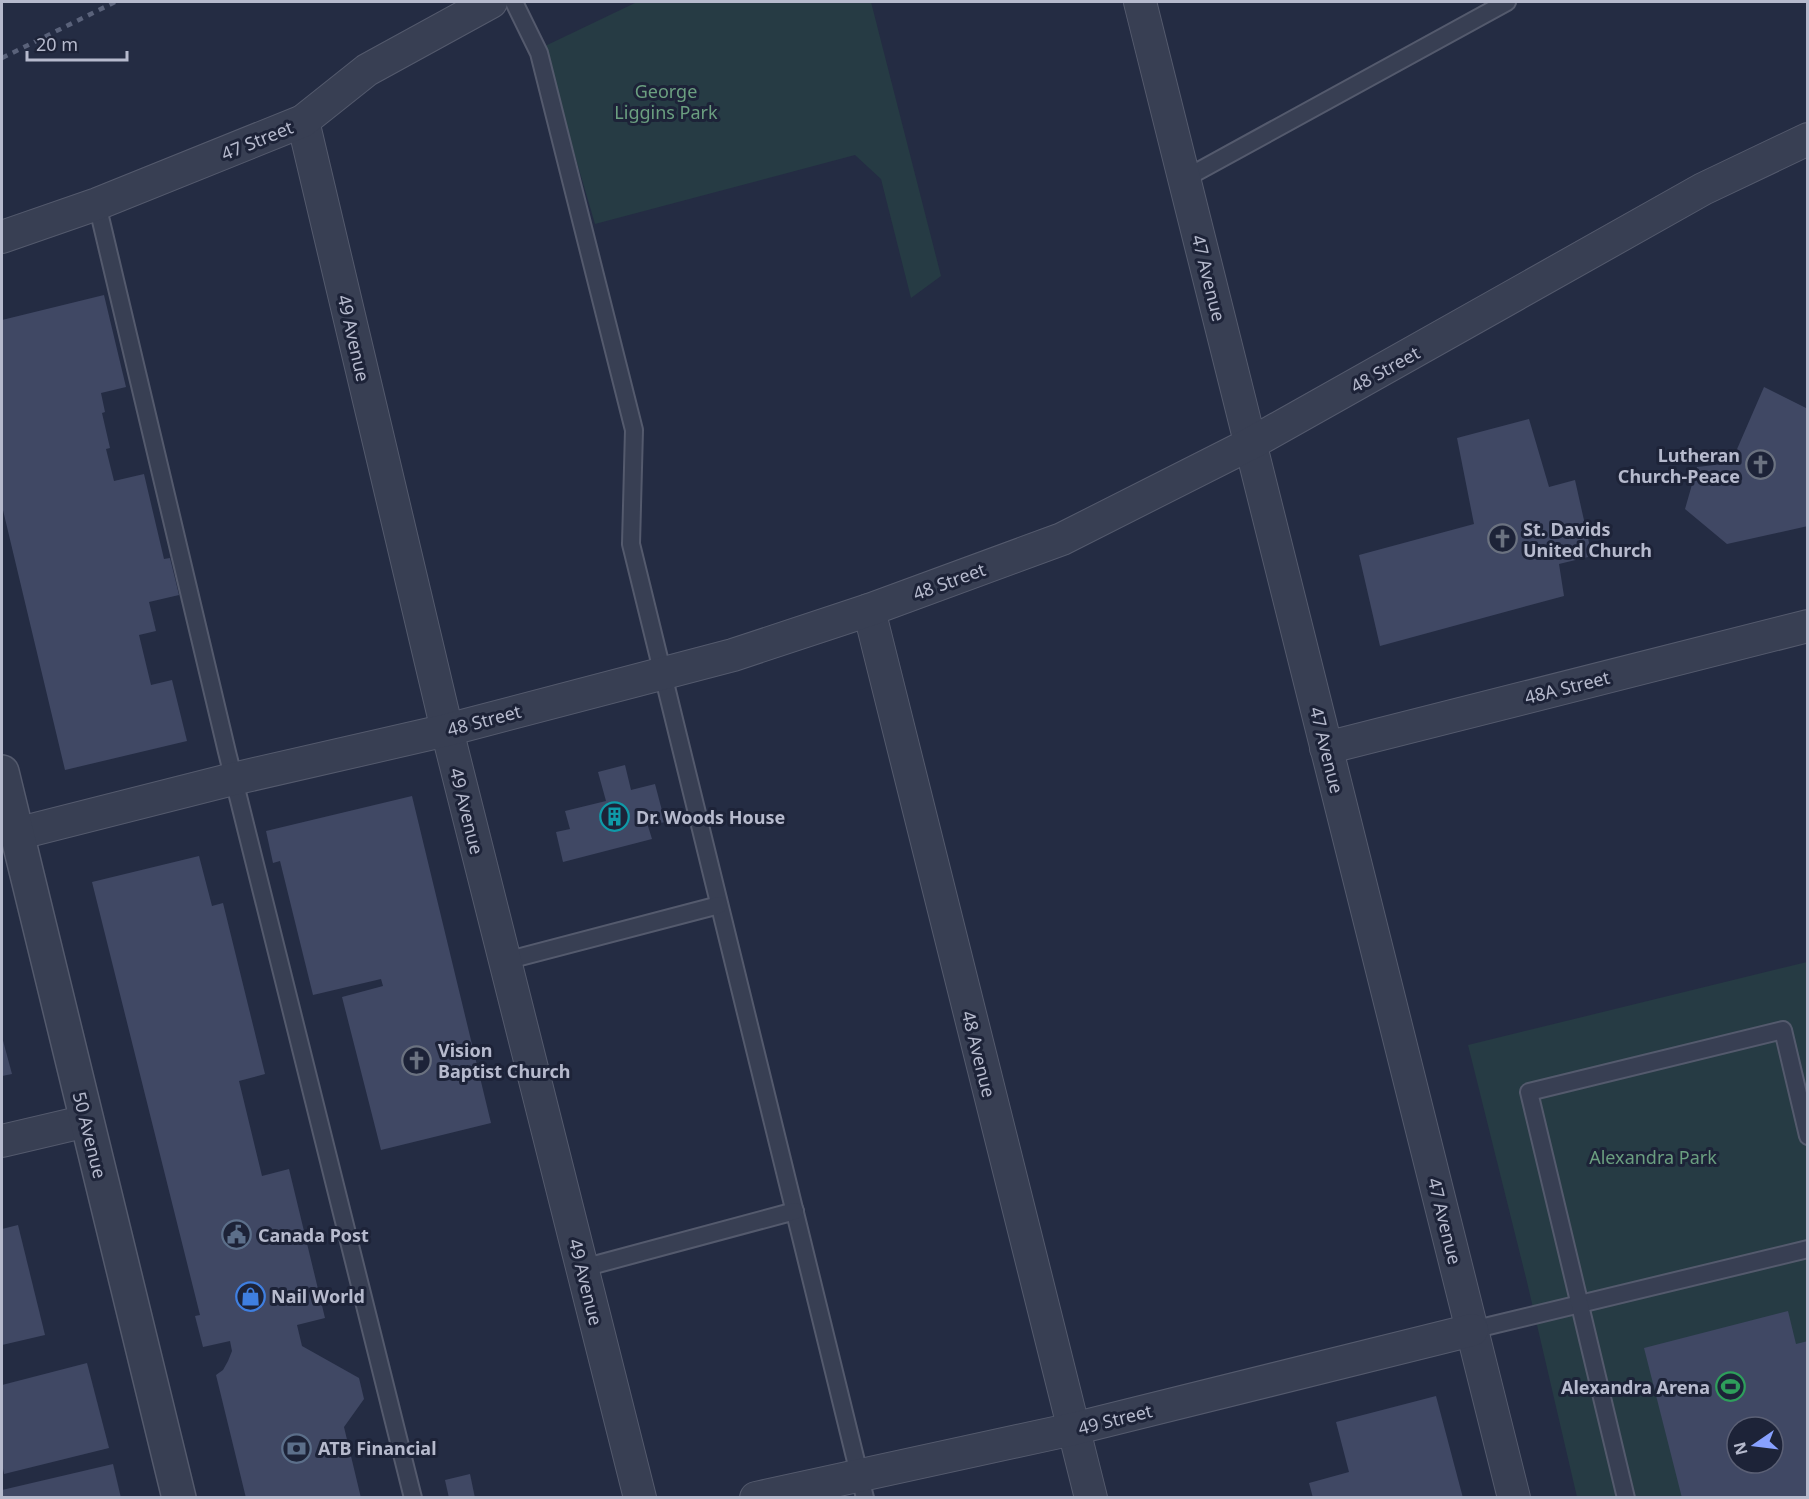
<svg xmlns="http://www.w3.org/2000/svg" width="1809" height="1499" font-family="'Noto Sans',sans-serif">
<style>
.green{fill:#263b44;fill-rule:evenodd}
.building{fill:#404864;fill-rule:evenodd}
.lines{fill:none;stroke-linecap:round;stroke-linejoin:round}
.service-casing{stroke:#545a6d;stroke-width:20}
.minor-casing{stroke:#545a6d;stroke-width:34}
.tertiary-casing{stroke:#545a6d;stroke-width:36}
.service{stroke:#383f53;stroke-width:16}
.minor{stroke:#383f53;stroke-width:32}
.tertiary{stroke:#383f53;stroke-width:33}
.rail{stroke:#5a627a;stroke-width:4.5;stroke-dasharray:6 6;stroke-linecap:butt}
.labels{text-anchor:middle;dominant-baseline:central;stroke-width:6;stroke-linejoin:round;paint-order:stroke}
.park-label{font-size:18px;fill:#6b9f80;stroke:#1d2338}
.street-label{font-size:18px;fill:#b6bacd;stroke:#1d2338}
.poi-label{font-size:18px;font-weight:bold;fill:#b6bacd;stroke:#1d2338;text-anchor:start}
</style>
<rect width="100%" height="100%" fill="#242c43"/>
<!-- green -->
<g class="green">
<polygon points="637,2 871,2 941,276 911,298 881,179 855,155 595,224 543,47"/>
<path d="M1807,962V1497H1577L1527,1282L1468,1045ZM1737,1427H1773V1463H1737Z"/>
</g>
<!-- building -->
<g class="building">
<polygon points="104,295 126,387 101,393 105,412 102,413 110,448 106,449 114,481 144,474 164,559 170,558 179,595 149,602 156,631 139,635 151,685 172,680 187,741 65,770 2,506 2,320"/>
<polygon points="1764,387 1808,409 1808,526 1727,544 1685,509 1697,467 1731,463"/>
<polygon points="1529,419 1549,487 1575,480 1592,556 1559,564 1564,596 1380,646 1359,555 1474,524 1457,438"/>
<polygon points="625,765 631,790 655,784 665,822 648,826 652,839 563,862 556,832 570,829 565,811 606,801 598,772"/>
<polygon points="412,796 491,1123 381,1150 342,997 383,986 381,979 313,995 280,861 273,863 266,831"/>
<polygon points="199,856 212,906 223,903 265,1074 239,1081 262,1176 289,1169 325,1318 297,1325 302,1346 359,1378 364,1399 344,1427 361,1498 246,1498 216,1375 223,1370 228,1361 232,1351 230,1341 203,1347 195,1316 200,1315 92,882"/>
<polygon points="2,1037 12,1074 2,1076"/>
<polygon points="18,1225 45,1335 2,1345 2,1229"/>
<path d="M1788,1311L1796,1344L1808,1341V1498H1682L1644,1348ZM1737,1427H1773V1463H1737Z"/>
<polygon points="87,1363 109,1448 4,1474 2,1463 2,1385"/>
<polygon points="1436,1396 1463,1498 1313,1498 1309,1483 1349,1472 1336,1422"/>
<polygon points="113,1464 121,1498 2,1498 2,1490"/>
<polygon points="470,1474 475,1498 449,1498 445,1480"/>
</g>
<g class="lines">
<defs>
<g id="service">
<polyline points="514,2 539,53 634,430 631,544 865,1498"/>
<polyline points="1184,179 1507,2"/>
<polyline points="97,204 227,752 413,1498"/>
<polyline points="505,961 719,905"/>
<polyline points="583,1268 795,1211"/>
<polyline points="1472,1330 1808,1249"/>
<polyline points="1626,1498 1529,1092 1783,1030 1808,1136"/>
</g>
<g id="minor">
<polyline points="1140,2 1514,1498"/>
<polyline points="303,121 447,730 640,1498"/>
<polyline points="2,237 97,204 303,121 367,70 491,2"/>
<polyline points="869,610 1091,1498"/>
<polyline points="1326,748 1808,626"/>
<polyline points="16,834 233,779 447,730 733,655 869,610 1062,539 1250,444 1703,189 1808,139"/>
<polyline points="2,1141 87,1121"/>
<polyline points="756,1498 1073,1429 1472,1330"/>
</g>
<polyline id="tertiary" points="2,772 179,1498"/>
</defs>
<!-- service casing -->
<use href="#service" class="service-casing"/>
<!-- minor casing -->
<use href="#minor" class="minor-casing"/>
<!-- tertiary casing -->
<use href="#tertiary" class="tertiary-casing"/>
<!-- service -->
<use href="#service" class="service"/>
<!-- minor -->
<use href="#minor" class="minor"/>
<!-- tertiary -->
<use href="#tertiary" class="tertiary"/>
<!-- rail -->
<polyline class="rail" points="2,58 115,2"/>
</g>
<!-- icons -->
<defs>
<symbol id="church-ring" viewBox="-11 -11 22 22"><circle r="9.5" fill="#1d2338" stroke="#6b7280" stroke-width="1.5"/><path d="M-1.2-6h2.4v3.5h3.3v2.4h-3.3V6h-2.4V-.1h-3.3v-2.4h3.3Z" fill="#6b7280"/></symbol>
<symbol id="building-ring" viewBox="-11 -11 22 22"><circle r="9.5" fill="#1d2338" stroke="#0f9aa8" stroke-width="1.5"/><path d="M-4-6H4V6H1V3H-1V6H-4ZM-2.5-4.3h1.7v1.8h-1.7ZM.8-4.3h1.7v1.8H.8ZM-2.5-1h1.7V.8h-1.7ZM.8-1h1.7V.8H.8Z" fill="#0f9aa8"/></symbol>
<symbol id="civic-ring" viewBox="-11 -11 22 22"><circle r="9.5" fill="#1d2338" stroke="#5c6f8a" stroke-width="1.5"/><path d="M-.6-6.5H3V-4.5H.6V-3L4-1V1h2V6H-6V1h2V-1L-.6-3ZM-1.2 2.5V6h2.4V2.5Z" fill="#5c6f8a"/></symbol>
<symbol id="shop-ring" viewBox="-11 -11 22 22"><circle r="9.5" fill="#1d2338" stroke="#3f7fe0" stroke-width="1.5"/><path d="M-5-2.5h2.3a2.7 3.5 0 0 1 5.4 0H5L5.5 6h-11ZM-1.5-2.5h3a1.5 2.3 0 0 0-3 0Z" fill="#3f7fe0"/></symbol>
<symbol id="stadium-ring" viewBox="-11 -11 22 22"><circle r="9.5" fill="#1d2338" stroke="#2e9e5b" stroke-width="1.5"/><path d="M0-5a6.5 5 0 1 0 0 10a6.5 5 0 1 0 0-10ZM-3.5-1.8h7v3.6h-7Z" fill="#2e9e5b"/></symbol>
<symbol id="bank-ring" viewBox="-11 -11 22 22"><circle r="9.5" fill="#1d2338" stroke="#5c6f8a" stroke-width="1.5"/><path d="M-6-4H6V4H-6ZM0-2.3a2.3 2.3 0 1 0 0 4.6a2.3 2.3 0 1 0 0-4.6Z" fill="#5c6f8a"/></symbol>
</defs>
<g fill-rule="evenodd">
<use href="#church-ring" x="1744" y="448" width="33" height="33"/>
<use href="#church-ring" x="1486" y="522" width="33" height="33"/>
<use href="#building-ring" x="598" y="800" width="33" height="33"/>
<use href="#church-ring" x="400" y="1044" width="33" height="33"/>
<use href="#civic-ring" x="220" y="1218" width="33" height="33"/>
<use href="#shop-ring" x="234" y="1280" width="33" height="33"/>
<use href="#stadium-ring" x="1714" y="1370" width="33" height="33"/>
<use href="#bank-ring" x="280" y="1432" width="33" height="33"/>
</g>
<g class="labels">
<!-- park labels -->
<g class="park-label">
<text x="666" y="91">George<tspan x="666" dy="21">Liggins Park</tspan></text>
<text x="1653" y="1157">Alexandra Park</text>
</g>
<!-- street labels -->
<g class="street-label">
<text transform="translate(257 140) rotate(-22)">47 Street</text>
<text transform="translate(1209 278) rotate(76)">47 Avenue</text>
<text transform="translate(354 338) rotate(77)">49 Avenue</text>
<text transform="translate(1385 369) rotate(-29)">48 Street</text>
<text transform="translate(949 581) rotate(-20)">48 Street</text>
<text transform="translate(1567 687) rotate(-14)">48A Street</text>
<text transform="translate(484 720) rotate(-15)">48 Street</text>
<text transform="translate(1327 750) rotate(76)">47 Avenue</text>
<text transform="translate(467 811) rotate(76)">49 Avenue</text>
<text transform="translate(979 1054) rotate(76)">48 Avenue</text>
<text transform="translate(90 1135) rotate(76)">50 Avenue</text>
<text transform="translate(1445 1221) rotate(76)">47 Avenue</text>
<text transform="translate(586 1282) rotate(76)">49 Avenue</text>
<text transform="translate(1115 1419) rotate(-14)">49 Street</text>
</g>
<!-- poi labels -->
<g class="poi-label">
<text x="1740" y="455" text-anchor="end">Lutheran<tspan x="1740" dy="21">Church-Peace</tspan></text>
<text x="1523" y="529">St. Davids<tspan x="1523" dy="21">United Church</tspan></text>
<text x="636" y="817">Dr. Woods House</text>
<text x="438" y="1050">Vision<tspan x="438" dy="21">Baptist Church</tspan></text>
<text x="258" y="1235">Canada Post</text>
<text x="271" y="1296">Nail World</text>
<text x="1710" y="1387" text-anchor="end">Alexandra Arena</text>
<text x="318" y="1448">ATB Financial</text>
</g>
</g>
<!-- border -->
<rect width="1809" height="1499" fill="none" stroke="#b6bacd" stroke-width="6"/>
<!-- north arrow -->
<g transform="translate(1755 1445) rotate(256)"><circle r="28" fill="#1d2338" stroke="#5a5f74" stroke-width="1.5"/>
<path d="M0-4.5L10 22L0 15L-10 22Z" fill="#88a1ff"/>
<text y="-9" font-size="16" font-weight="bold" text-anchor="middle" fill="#b6bacd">N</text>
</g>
<!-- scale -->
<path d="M27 51v9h100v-9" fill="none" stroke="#b6bacd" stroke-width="3"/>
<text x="36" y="51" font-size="18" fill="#b6bacd" stroke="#1d2338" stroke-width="4.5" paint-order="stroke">20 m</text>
</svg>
